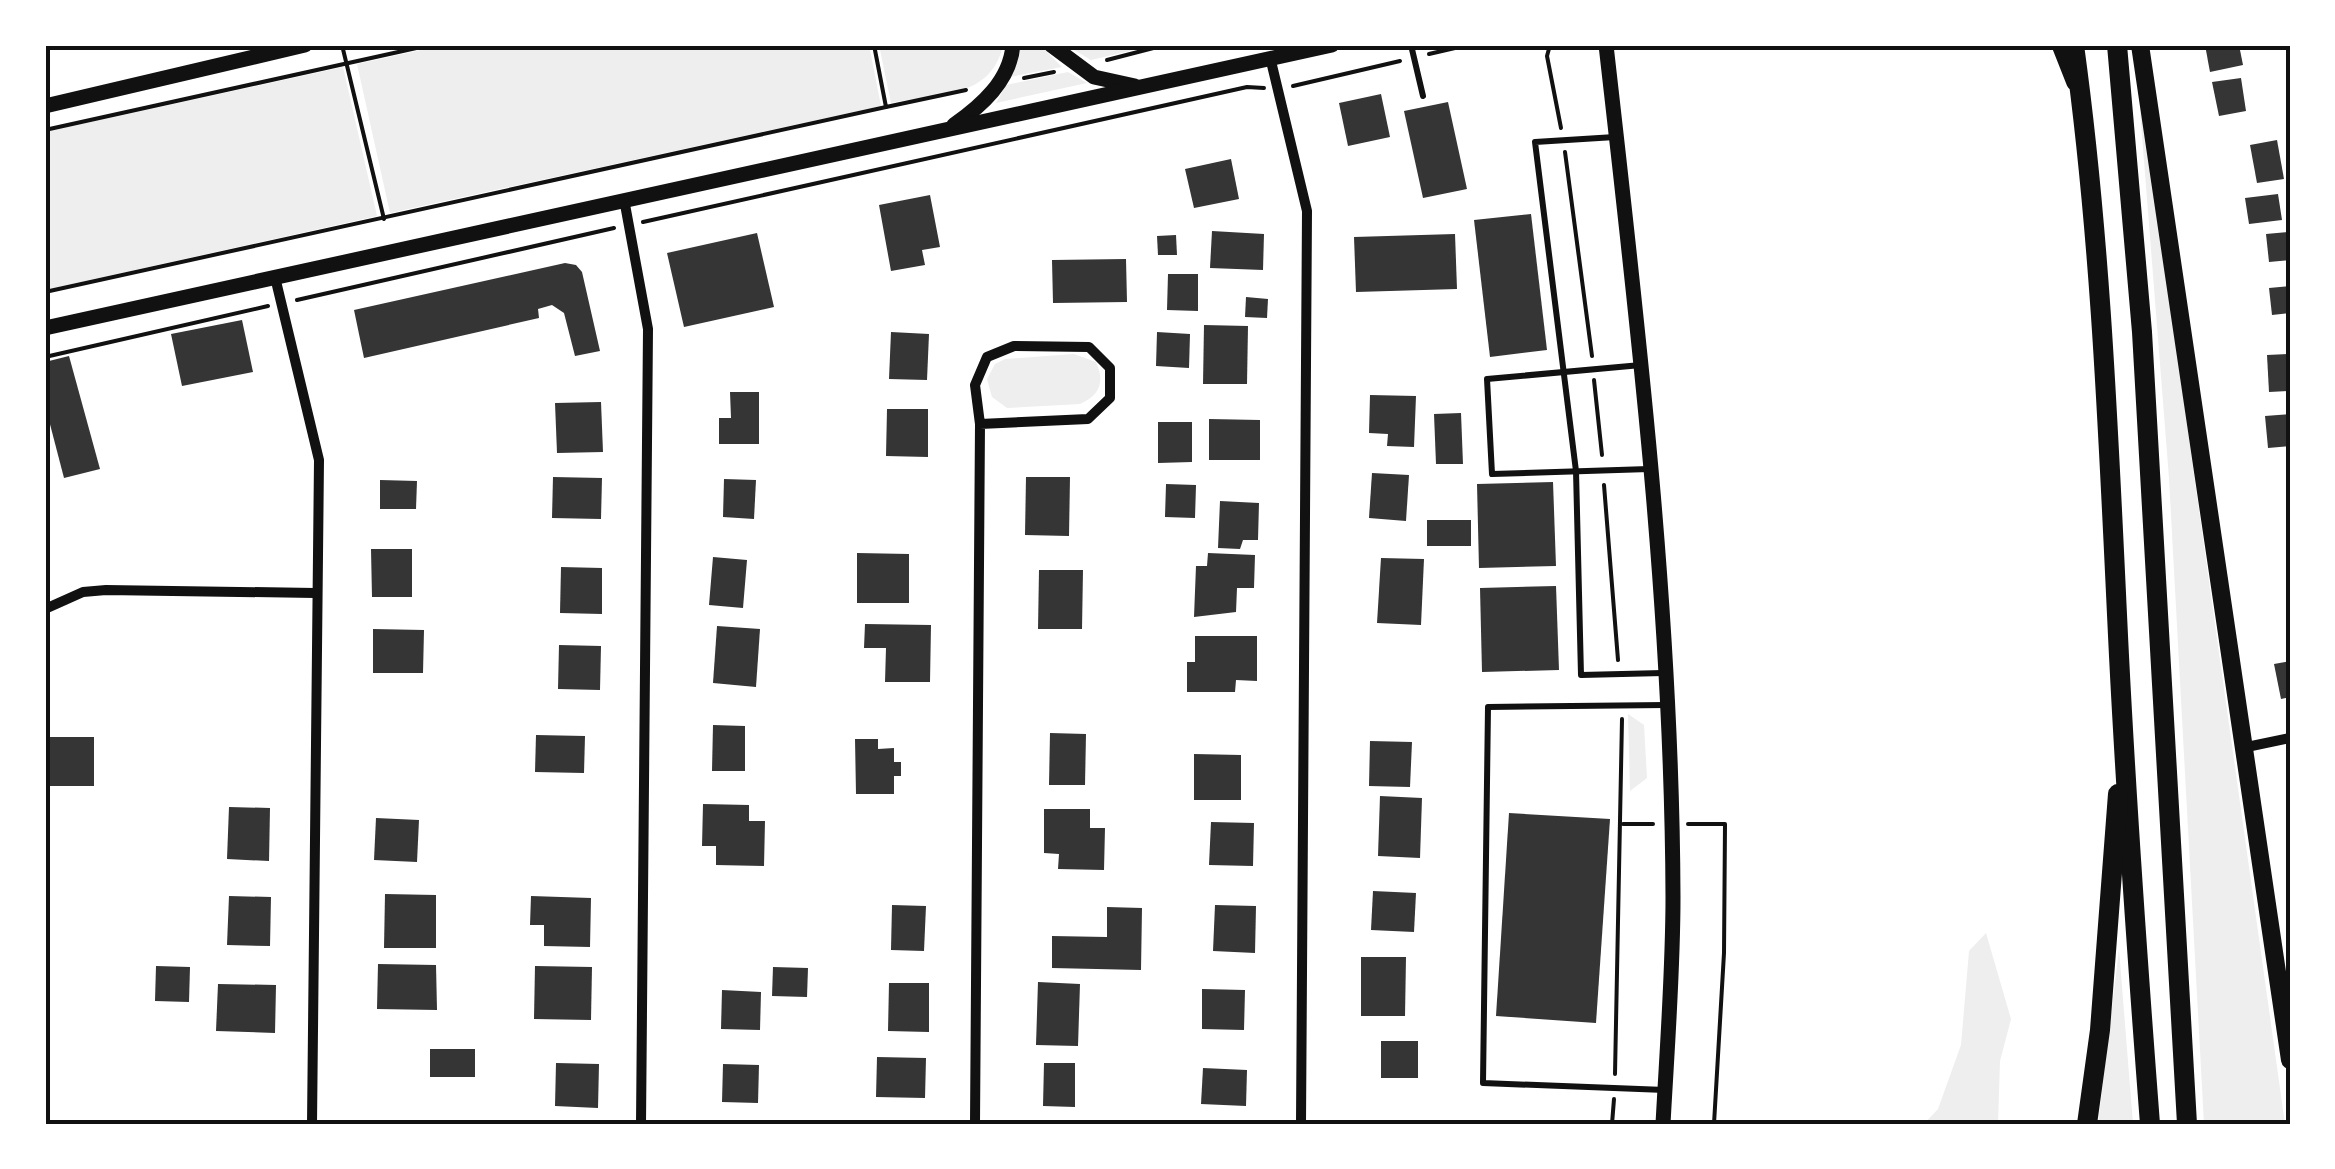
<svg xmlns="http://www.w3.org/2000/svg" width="2335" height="1169" font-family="'Source Serif 4',serif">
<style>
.green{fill:#eee}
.building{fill:#353535}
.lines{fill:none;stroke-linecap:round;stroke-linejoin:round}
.path{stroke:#111;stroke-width:4}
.service{stroke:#111;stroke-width:6}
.minor{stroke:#111;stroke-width:10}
.tertiary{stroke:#111;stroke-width:15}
.primary{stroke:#111;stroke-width:18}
.trunk{stroke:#111;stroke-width:20}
.neatline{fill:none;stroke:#111;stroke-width:4}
</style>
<rect width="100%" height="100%" fill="#fff"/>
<!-- green -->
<g class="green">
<polygon points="444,45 869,45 881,106 390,213 357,64"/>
<path d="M879,45H1003C991,99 939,93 891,103Z"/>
<polygon points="1022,45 1040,45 1062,67 1010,77"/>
<polygon points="1066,45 1156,45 1091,60"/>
<polygon points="343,67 377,216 45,290 45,132"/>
<polygon points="1068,72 1087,83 996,103 1006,85"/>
<polygon points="2140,110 2148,146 2285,1124 2204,1124 2169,478"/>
<path d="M1074,354L1096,362C1105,382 1100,395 1080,404L1007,408L992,397L987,379L995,364L1005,359Z"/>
<polygon points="1628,714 1644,725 1647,778 1630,791"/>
<polygon points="1986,933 2011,1019 2000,1061 1998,1124 1924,1124 1938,1109 1961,1045 1969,951"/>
<polygon points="2119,949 2133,1124 2098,1124"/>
</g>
<!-- building -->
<g class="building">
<polygon points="2205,45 2239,45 2243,65 2210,72"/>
<polygon points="2241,78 2246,111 2219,116 2212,82"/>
<polygon points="1381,94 1390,137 1348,146 1339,103"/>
<polygon points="1448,102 1467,189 1423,198 1404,111"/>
<polygon points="2277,140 2284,179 2257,183 2250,145"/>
<polygon points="1231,159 1239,199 1194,208 1185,169"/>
<polygon points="2278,194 2282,220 2249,224 2245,198"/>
<polygon points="930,195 940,247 922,250 925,265 891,271 879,205"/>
<polygon points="1531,214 1547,350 1490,357 1474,220"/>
<polygon points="1212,231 1264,234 1263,270 1210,268"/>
<polygon points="2288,232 2290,260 2269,262 2266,234"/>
<polygon points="757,233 774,307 684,327 667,253"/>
<polygon points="1455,234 1457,289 1356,292 1354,237"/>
<polygon points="1176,235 1177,255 1158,255 1157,236"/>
<polygon points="1126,259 1127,302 1053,303 1052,260"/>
<polygon points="565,263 576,265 582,272 600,351 575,356 564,313 552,305 538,309 539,318 364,358 354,310"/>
<polygon points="1168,274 1198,274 1198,311 1167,310"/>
<polygon points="2290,286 2290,313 2272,315 2269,288"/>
<polygon points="1246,297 1268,299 1267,318 1245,317"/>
<polygon points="242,320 253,372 182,386 171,334"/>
<polygon points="1204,325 1248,326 1247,384 1203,384"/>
<polygon points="891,332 929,334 927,380 889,379"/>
<polygon points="1157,332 1190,334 1189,368 1156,366"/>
<polygon points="2290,354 2290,391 2269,392 2267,355"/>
<polygon points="69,356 100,469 64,478 45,405 45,362"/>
<polygon points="730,392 759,392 759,444 719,444 719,418 731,418"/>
<polygon points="1370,395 1416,396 1414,447 1387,446 1388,434 1369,433"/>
<polygon points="601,402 603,452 557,453 555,403"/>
<polygon points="887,409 928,409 928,457 886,456"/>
<polygon points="1461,413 1463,464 1436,464 1434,414"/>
<polygon points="2290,414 2290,446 2268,448 2265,416"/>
<polygon points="1209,419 1260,420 1260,460 1209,460"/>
<polygon points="1158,422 1192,422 1192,462 1158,463"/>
<polygon points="1372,473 1409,475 1406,521 1369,518"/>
<polygon points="553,477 602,478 601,519 552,518"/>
<polygon points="1026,477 1070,477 1069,536 1025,535"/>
<polygon points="724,479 756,480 754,519 723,517"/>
<polygon points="380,480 417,481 416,509 380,509"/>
<polygon points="1553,482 1556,566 1479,568 1477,484"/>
<polygon points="1166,484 1196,485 1195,518 1165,517"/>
<polygon points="1220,501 1259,503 1258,540 1243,540 1240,549 1218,548"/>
<rect x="1427" y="520" width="44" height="26"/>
<polygon points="371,549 412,549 412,597 372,597"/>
<polygon points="857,553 909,554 909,603 857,603"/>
<polygon points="1208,553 1255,555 1254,588 1237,588 1236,612 1194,617 1196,566 1207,566"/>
<polygon points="713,557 747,560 743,608 709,605"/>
<polygon points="1381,558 1424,559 1421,625 1377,623"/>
<polygon points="561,567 602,568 602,614 560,613"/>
<polygon points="1039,570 1083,570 1082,629 1038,629"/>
<polygon points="1556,586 1559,670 1482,672 1480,588"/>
<polygon points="865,624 931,625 930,682 885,682 886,648 864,648"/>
<polygon points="717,626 760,629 756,687 713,683"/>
<polygon points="373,629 424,630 423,673 373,673"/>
<polygon points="1195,636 1257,636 1257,681 1236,680 1235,692 1187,692 1187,662 1195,662"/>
<polygon points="559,645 601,646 600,690 558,689"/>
<polygon points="2290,661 2290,697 2281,699 2274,664"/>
<polygon points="713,725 745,726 745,771 712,771"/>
<polygon points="1050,733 1086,734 1085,785 1049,785"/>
<polygon points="536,735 585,736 584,773 535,772"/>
<rect x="45" y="737" width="49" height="49"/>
<polygon points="855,739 878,739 878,749 894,748 894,762 901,762 901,776 894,776 894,794 856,794"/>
<polygon points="1370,741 1412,742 1410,787 1369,786"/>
<polygon points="1194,754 1241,755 1241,800 1194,800"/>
<polygon points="1380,796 1422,798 1420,858 1378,856"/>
<polygon points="703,804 749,805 749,821 765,821 764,866 716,865 716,846 702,846"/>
<polygon points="229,807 270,808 269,861 227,859"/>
<polygon points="1044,809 1090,809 1090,828 1105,828 1104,870 1058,869 1059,854 1044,853"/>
<polygon points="1509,813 1610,819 1596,1023 1496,1016"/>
<polygon points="376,818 419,820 417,862 374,860"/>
<polygon points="1211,822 1254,823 1253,866 1209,865"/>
<polygon points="1373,891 1416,893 1414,932 1371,930"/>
<polygon points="385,894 436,895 436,948 384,948"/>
<polygon points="229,896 271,897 270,946 227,945"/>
<polygon points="531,896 591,898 590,947 544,946 544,925 530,925"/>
<polygon points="892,905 926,906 924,951 891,950"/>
<polygon points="1215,905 1256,906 1255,953 1213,951"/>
<polygon points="1107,907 1142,908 1141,970 1052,968 1052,936 1107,937"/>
<polygon points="1361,957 1406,957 1405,1016 1361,1016"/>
<polygon points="378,964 436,965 437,1010 377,1009"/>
<polygon points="156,966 190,967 189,1002 155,1001"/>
<polygon points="535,966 592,967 591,1020 534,1019"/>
<polygon points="773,967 808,968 807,997 772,996"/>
<polygon points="1038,982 1080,984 1078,1046 1036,1045"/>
<polygon points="889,983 929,983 929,1032 888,1031"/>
<polygon points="218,984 276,985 275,1033 216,1031"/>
<polygon points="1202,989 1245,990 1244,1030 1202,1029"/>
<polygon points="722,990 761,992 760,1030 721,1029"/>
<rect x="1381" y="1041" width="37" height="37"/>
<rect x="430" y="1049" width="45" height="28"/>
<polygon points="877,1057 926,1058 925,1098 876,1097"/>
<polygon points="556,1063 599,1064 598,1108 555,1106"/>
<polygon points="1044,1063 1075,1063 1075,1107 1043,1106"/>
<polygon points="723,1064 759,1065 758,1103 722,1102"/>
<polygon points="1203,1068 1247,1070 1246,1106 1201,1104"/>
</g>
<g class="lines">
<!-- path -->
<g class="path">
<polyline points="342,45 384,219"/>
<polyline points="874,45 886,107 966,90"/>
<polyline points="1550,45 1547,56 1561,128"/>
<polyline points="45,48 58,45"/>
<polyline points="1429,54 1468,45"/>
<polyline points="1107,60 1165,45"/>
<polyline points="1024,78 1054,72"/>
<polyline points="1293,86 1400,61"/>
<polyline points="45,130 430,45"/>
<polyline points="1565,152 1592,356"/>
<polyline points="643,222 1247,87 1264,88"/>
<polyline points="45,292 886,107"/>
<polyline points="297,300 614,228"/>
<polyline points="45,357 268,306"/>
<polyline points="1594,380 1602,455"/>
<polyline points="1604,485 1618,660"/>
<polyline points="1623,824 1653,824"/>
<polyline points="1688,824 1725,824 1724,953 1714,1124"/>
<polyline points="1615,1074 1622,719"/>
<polyline points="1612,1124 1614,1099"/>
</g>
<!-- service -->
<g class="service">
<polyline points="1411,45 1423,96"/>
<polyline points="1615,137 1535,142 1576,471 1581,675 1663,673"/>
<polyline points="1641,365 1487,379 1492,474 1649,469"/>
<polyline points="1665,1090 1483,1083 1488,707 1666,705"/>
</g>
<!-- minor -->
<g class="minor">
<polyline points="1270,57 1307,211 1301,1124"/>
<polyline points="624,199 648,329 641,1124"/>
<polyline points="275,277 319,460 312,1124"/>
<polyline points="45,609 83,592 106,590 315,593"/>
<polyline points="2242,748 2290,738"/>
<polyline points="975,1124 980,424 975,385 987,357 1014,346 1089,347 1110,368 1110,398 1088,419 980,424"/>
</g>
<!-- tertiary -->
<g class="tertiary">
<polyline points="1051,45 1094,77 1135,86"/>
<path d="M1606,45C1638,328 1672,612 1673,897C1673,973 1667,1049 1663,1124"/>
<polyline points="2059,45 2074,83"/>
<polyline points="45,106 305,45"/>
<path d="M954,125C981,106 1010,81 1013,45"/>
<polyline points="45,328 1332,45"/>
</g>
<!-- primary -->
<polyline class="primary" points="2140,45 2290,1060"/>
<!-- trunk -->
<g class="trunk">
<path d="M2074,45C2102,248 2109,452 2119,656C2127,812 2138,968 2150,1124"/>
<polyline points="2117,45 2142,332 2187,1124"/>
<polyline points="2087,1124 2100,1030 2118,794"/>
</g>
</g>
<!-- border -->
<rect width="2335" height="1169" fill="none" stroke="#ffffff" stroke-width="95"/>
<rect x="48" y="48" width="2240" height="1074" class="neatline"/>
</svg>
